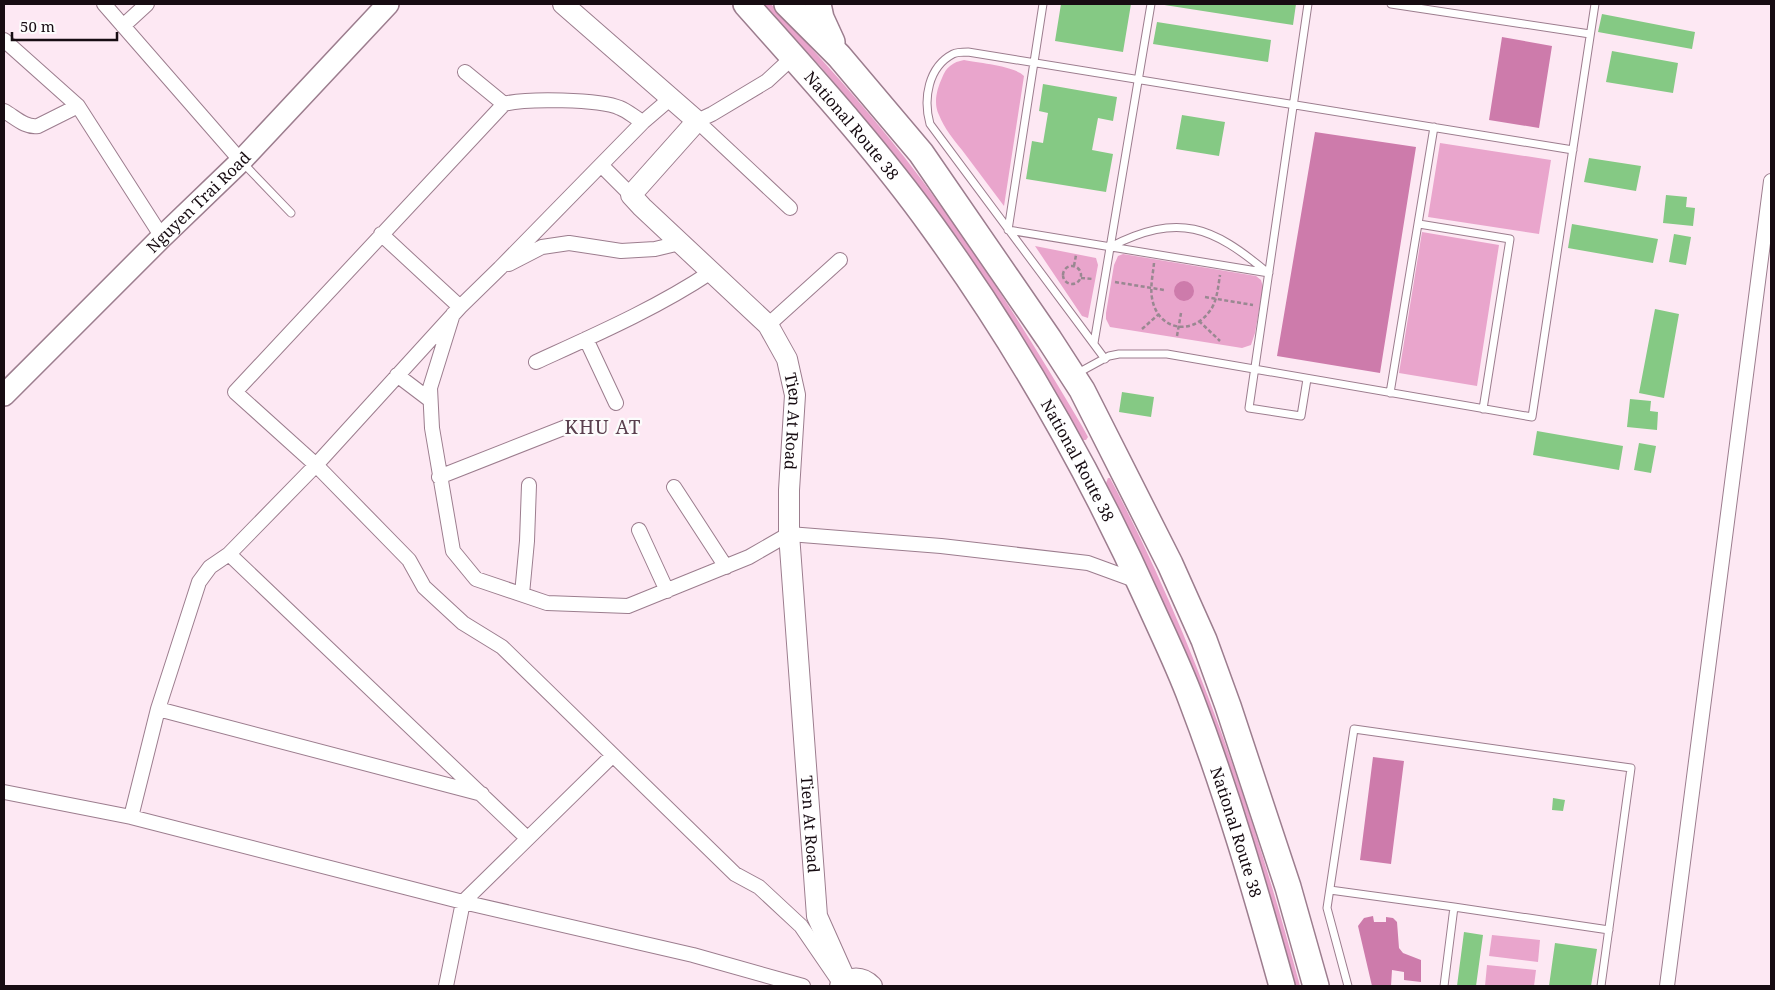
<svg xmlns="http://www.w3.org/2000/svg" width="1775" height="990" font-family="'Noto Serif',serif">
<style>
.green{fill:#e9a5cc}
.water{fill:#cd7bab}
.building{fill:#85c984}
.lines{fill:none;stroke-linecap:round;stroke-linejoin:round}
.lane-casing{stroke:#9c7d8e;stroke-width:9}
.street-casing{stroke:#9c7d8e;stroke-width:16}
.secondary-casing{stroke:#9c7d8e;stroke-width:22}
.primary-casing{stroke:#9c7d8e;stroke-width:24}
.highway-casing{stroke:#9c7d8e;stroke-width:28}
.path{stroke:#998891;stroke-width:2.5;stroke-dasharray:4 2.5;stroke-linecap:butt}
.lane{stroke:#fff;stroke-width:7}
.street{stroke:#fff;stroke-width:14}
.secondary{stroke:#fff;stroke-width:20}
.primary{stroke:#fff;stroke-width:21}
.highway{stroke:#fff;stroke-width:25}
.labels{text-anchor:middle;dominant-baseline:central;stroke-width:4.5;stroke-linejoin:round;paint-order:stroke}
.street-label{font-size:16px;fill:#170c12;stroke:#fcfcfc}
.quarter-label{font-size:19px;letter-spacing:1px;fill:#5a3f4e;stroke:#fcfcfc}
</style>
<rect width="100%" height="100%" fill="#fde8f3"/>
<path class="green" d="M762,4h9c46,50 92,100 134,154 66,85 123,176 177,268l6,11 -2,3h-5l-46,-83 -75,-116 -68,-89 -72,-86z
M964,60c15,3 51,6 60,16l-20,130c-14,-19 -28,-37 -42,-56 -8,-10 -18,-22 -23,-35 -6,-12 -2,-26 3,-37 4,-11 11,-16 22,-18z
M1440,143l111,17 -12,74 -111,-17z
M1422,232l77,13 -22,141 -78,-13z
M1035,246l61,12 2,7 -10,53 -6,-2z
M1123,254l133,22 5,4 2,7 -8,46 -4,12 -9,3 -132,-21 -4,-8v-6l8,-48 4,-9z
M1108,478h2c85,161 143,333 190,508h-6c-26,-97 -53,-195 -90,-290 -28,-71 -65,-144 -98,-213z
M1492,935l48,5 -2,22 -49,-6z
M1487,965l49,5 -2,16h-49z"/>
<path class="water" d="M1502,37l50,9 -13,82 -50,-8z
M1315,132l101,15 -36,226 -103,-17z
M1174 291a10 10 0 1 1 20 0a10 10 0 1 1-20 0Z
M1373,757l31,4 -13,103 -31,-4z
M1373,916l1,6h12v-5l7,1 4,4 2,26 4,5 18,7v22l-17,-2v-8l-12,-2 -1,16h-19l-14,-60 6,-8z"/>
<path class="building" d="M1061,4h70l-8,48 -68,-11z
M1158,4h138l-3,21z
M1602,14l93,18 -3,17 -94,-17z
M1157,22l114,18 -3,22 -115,-18z
M1612,51l66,12 -5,30 -67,-11z
M1043,84l74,13 -4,24 -15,-3 -6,32 21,4 -7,38 -80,-13 6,-38 11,2 5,-30 -9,-2z
M1182,115l43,7 -6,34 -43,-7z
M1589,158l52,8 -5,25 -52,-9z
M1666,195l21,2 -1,10 9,1 -2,18 -30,-3z
M1572,224l86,15 -5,24 -85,-15z
M1674,234l17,3 -5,28 -17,-3z
M1655,309l24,5 -15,84 -25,-5z
M1122,392l32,5 -3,20 -32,-5z
M1630,399l21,2 -1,10 8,1 -1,18 -30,-3z
M1537,431l86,15 -4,24 -86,-15z
M1639,443l17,3 -5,27 -17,-3z
M1553,798l12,2 -2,11 -11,-1z
M1464,932l19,3 -7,51h-19z
M1555,943l42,6 -6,37h-42z"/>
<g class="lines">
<defs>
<path id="lane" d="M1043,4l-35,226 261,43
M1391,4l199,30
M243,163l48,50
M1419,224l91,15 -27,170
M1110,247c69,-35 102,-21 158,26
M1094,343l57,-339
M1105,359l-175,-235c-7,-25 -2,-57 23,-70 4,-2 10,-2 15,-2l605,98
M1076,374l33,-18 10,-2h48l365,63 63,-413
M1307,379l-6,37 -52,-8 59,-404
M1390,393l44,-266
M1330,890l124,17 -10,79
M1454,907l155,23
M1348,986l-21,-78 27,-179 277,39 -30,218"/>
<path id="street" d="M104,4l137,157
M123,26l24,-22
M4,40l74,66 84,131
M465,72l39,32
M4,111c11,6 21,17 34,15l40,-20
M643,122c-8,-4 -15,-11 -23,-14 -20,-9 -95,-10 -116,-4l-269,288 81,73 93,95 15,27 39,36 39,24 233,227 24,13 42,39 37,54
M601,165l30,30
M790,208l-93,-87 15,-7 55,-33 26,-24
M381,234l79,73
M509,264l33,-17 27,-4 52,8 34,-2 25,-6
M453,314l-23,74 2,40 21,123 23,28 71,24 81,3 121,-49 40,-23 152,12 147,17 52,19
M768,325l72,-65
M586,339l30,64
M536,362c59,-27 121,-54 175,-90
M397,375l33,25
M439,477l127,-50
M674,487l52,80
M639,530l28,61
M229,554l298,284
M522,594l5,-53 2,-56
M158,709l324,85
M4,792l127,25 332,85 230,53 110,31
M131,817l27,-108 41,-127 11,-15 19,-13 87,-89 144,-158 40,-39 143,-146 28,-24
M446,986l17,-84 150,-147
M1667,986l104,-805"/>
<g id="secondary">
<path id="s1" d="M563,4l134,117 -66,74 11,12 126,118 19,34 8,36 -6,95v44l28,382 29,65"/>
<path d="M840,986c10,-10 22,-10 32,0"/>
</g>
<g id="primary">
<path id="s2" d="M4,395l158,-158 79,-76 147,-157"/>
</g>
<g id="highway">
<path id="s3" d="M746,4c64,72 130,144 186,222 86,119 158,245 218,379 14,31 29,62 41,94 36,94 64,190 91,287"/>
<path d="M787,4l52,52 82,97 128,186 33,51 88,174 34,76 24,66 60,181 28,99"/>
<path d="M818,4l3,14 11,24"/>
</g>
</defs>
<use href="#lane" class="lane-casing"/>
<use href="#street" class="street-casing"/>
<use href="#secondary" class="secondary-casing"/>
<use href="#primary" class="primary-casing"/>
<use href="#highway" class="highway-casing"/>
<path class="path" d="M1154,263c-1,11 -4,24 -2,35 5,31 38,39 57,14 8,-9 9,-25 11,-37
M1063 275a9 9 0 1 1 18 0a9 9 0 1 1-18 0Z
M1074,266l2,-11
M1081,278l12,1
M1115,282l49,8
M1205,297l48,8
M1199,321l21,20
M1142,329l17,-15
M1177,336l4,-23"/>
<use href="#lane" class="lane"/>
<use href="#street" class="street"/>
<use href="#secondary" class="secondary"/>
<use href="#primary" class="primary"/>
<use href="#highway" class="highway"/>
</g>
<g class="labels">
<g class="street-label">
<text stroke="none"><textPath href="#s3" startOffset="161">National Route 38</textPath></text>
<text stroke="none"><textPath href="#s2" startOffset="274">Nguyen Trai Road</textPath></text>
<text stroke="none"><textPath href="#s1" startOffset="568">Tien At Road</textPath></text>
<text stroke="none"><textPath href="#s3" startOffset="566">National Route 38</textPath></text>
<text stroke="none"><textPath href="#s1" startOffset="972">Tien At Road</textPath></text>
<text stroke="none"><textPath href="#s3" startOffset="971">National Route 38</textPath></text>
</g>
<g class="quarter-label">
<text x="603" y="427">KHU AT</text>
</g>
</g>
<rect width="1775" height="990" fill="none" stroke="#170c12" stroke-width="10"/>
<path d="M12 32v8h105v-8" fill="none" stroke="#170c12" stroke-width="2.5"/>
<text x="20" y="32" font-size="15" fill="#170c12" stroke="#fcfcfc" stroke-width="4" paint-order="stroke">50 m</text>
</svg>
